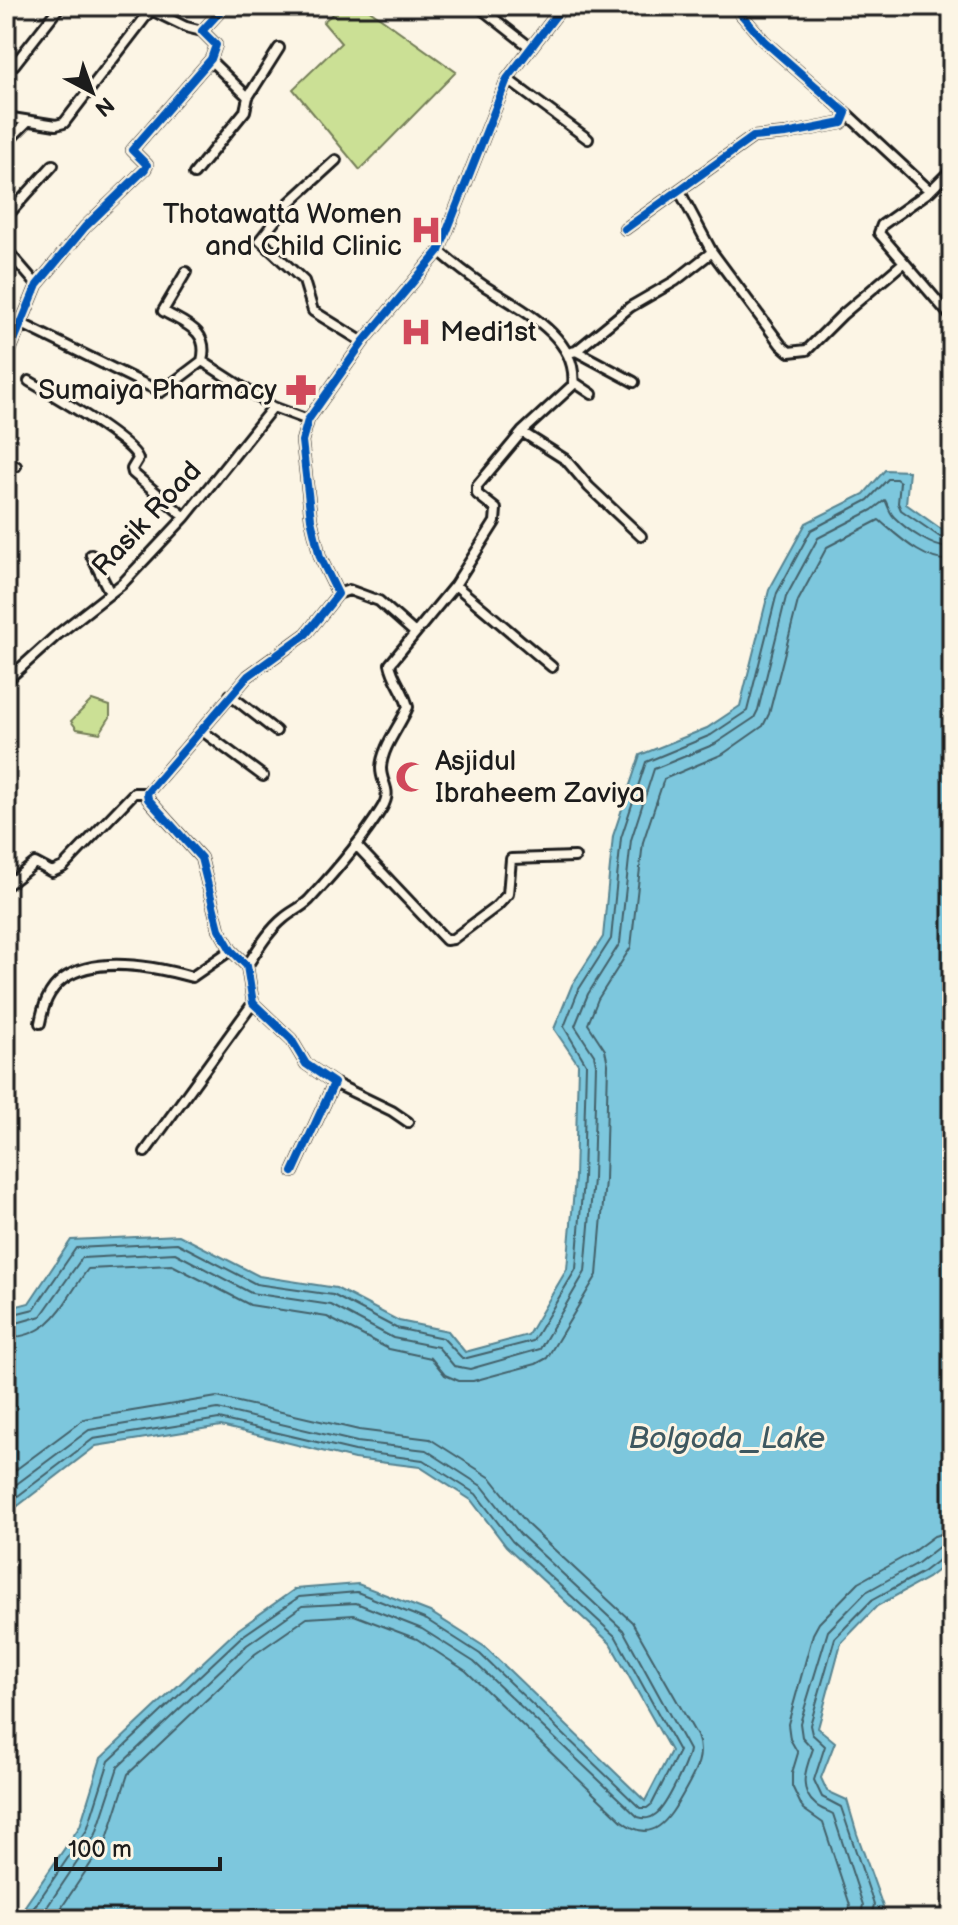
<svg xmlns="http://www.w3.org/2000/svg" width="958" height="1925" font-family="'Balsamiq Sans',sans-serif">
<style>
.green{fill:#cbe095;stroke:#747e58;stroke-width:2}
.water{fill:#7dc7dd;stroke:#568390;stroke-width:2}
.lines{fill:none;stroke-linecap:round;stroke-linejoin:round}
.shore{stroke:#436069;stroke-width:2}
.street-casing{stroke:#1c1c1c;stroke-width:14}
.street{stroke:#fcf5e5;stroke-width:8}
.cycleway-casing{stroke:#fcf5e5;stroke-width:13}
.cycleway{stroke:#0057b8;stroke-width:8}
.labels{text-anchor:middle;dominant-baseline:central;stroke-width:6;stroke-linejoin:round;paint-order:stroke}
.poi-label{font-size:28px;fill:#1c1c1c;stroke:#fcf5e5;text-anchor:end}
.street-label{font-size:28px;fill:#1c1c1c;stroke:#fcf5e5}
.water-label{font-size:30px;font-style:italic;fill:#3e5860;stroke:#fcf5e5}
</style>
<rect width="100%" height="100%" fill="#fcf5e5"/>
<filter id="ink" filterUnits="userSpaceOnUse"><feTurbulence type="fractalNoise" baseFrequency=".0125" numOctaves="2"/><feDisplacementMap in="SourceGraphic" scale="16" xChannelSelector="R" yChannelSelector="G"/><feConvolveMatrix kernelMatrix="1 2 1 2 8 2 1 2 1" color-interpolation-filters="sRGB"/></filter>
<g filter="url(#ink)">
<path class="green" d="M342,6h22l92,66 -96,98 -67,-81 48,-46 -18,-21z
M92,700l18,6v11l-10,16 -23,-4 -6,-8z"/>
<path class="water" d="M885,470l24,1 -3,33 38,27 8,-4v1032l-24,19 -51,28 -36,37 -23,85 17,14 -14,36 6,13 20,9 10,34 26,73 -6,12h-861l64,-93 21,-68 135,-127 59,-42 63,-5 72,28 55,35 160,154 26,-50 -61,-108 -104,-97 -35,-46 -51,-33 -66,-8 -133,-33 -125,20 -90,69v-206l23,-6 42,-63 108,-5 80,41 77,12 63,33 49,10 17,21 63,-17 39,-66 8,-91 3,-114 -24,-35 18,-44 31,-48 10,-101 27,-81 67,-27 33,-22 29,-116 37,-67 58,-29z"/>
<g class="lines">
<path class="shore" d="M6,1316l28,-7 42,-61 101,-5 79,41 77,11 63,33 47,10 20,21 70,-18 43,-72 7,-90 3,-115 -22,-37 15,-38 32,-50 10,-101 25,-76 65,-27 36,-24 30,-118 34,-63 57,-30 20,-21h8l4,3 -2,21 3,7 39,27 12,-1
M6,1326l35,-10 41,-58 93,-5 76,40 80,12 62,33 45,9 16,19 16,3 70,-20 45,-77 8,-93 3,-115 -2,-9 -19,-29 13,-32 32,-51 11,-103 23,-71 61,-25 39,-26 4,-8 28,-113 32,-59 54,-28 13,-10c3,5 4,12 9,17 12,12 42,34 58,30
M6,1338c49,-2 56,-35 82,-69l84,-4 78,40 77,12 62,32 42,9 14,17 14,6h14l63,-17 11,-6 50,-83 8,-95 3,-116 -3,-14 -17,-26 10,-25 33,-52 12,-105 21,-63 59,-25 40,-28 6,-12 29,-113 29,-54 52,-27c19,16 46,43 73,40
M6,1477l78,-58 133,-22 142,33 71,9 61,39 38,48 103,96 65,114c9,22 -4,39 -14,58 -14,25 -30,52 -61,27l-156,-150 -49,-32 -63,-24 -47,3 -52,36 -127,120 -21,65 -53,80
M6,1492l83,-62 129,-21 139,33 69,8 57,37 37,47 103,96 66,120c-2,13 -23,57 -33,64 -6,5 -11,5 -18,3l-164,-155 -52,-33 -66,-26 -54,3 -55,39 -129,122 -22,67 -57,85
M6,1505l87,-66 126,-20 136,32 68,9 53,34 36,47 104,96 63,114 -27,53 -5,4h-7l-160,-154 -53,-34 -70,-28 -58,5 -58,40 -132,124 -22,69 -61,89
M848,1919l2,-14 -27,-82 -20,-14 -11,-23v-13l6,-20 -8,-14 -2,-15 25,-90 6,-11 40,-41 52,-29 23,-17 18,-5
M860,1919l3,-14 -30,-91c-5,-3 -13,-5 -17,-9 -19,-16 -10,-37 -3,-56l-11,-12 -2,-14 28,-92 38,-39 52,-29 22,-17 12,-3
M870,1919l4,-14 -33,-98 -19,-10 -8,-17 11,-34 -13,-12 -2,-9 25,-87 37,-38 51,-28 22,-17 7,-1"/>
<defs>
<path id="street" d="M143,6l43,21 16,4
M478,6l52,41
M210,60l38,37
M14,65l46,-59
M507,79l81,60
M846,113l84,78
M6,117l50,8 8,-2 86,-112
M6,143l21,-21
M336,160l-47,43 -29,37 44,41 9,30 50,31
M194,174l51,-63 3,-14 31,-49
M679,190l33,62 69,93 8,7 18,-2 35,-35 61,-52
M6,217l47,-52
M625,229l128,-92 33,-3 56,-11 4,-10 -82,-72 -30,-35
M6,249l31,36
M186,272l-23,39c22,13 47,19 39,50
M952,318l-73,-85 3,-8 48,-34 22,-22
M20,323l141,69 41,-31 71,46 35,13
M576,351l58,31
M568,353l8,-2 54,-44 45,-26 37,-29
M6,360l31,-75 48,-58 60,-58 2,-4 -15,-15 79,-91 5,-14 -14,-14 23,-25
M29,381c19,11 106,61 109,78l-6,10 1,4 52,44
M574,382l18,12
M522,432l44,28 23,27 52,49
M6,462l10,4
M91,555l19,38
M455,585l97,82
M338,594l11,-4 30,11 36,32
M6,681l51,-46 65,-51 63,-67 88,-110
M230,695l46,36
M201,730l62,46
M356,845l90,95 7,-1 44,-33 11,-12 3,-35 64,-2
M6,886l29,-23 17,9 11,-5 71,-74h13
M247,966c11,-17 21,-35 37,-48 8,-7 17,-10 25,-18 26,-28 53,-59 73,-92 11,-19 -1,-23 -1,-40 1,-21 19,-42 27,-61 -4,-17 -15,-27 -18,-43l65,-79 40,-63 1,-13 -19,-15v-8l45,-54 51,-47c6,-49 -55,-77 -90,-100 -15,-10 -30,-22 -44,-34
M40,1023c3,-16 8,-33 23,-44 33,-24 93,-12 129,-2l39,-27
M334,1083l58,28 16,11
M145,1152l108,-149
M293,1172l41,-89 -28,-19 -15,-25 -38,-36 -6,-37 -16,-16 -12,-21 -18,-71 -53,-59 -1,-6 101,-117 58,-42 32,-40 -18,-37 -9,-38 -9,-78 6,-21 55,-78 76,-91 68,-172 56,-73"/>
</defs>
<use href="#street" class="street-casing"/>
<use href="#street" class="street"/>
<defs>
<path id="cycleway" d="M625,229l128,-92 33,-3 56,-11 4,-10 -82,-72 -30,-35
M6,360l31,-75 48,-58 60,-58 2,-4 -15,-15 79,-91 5,-14 -14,-14 23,-25
M293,1172l41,-89 -28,-19 -15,-25 -38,-36 -6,-37 -16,-16 -12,-21 -18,-71 -53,-59 -1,-6 101,-117 58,-42 32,-40 -18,-37 -9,-38 -9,-78 6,-21 55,-78 76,-91 68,-172 56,-73"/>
</defs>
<use href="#cycleway" class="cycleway-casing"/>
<use href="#cycleway" class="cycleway"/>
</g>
</g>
<defs>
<symbol id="hospital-bare" viewBox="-9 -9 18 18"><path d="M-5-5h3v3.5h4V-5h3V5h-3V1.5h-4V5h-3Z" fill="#d1495b" stroke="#fcf5e5" stroke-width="2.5" paint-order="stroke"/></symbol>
<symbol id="pharmacy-bare" viewBox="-9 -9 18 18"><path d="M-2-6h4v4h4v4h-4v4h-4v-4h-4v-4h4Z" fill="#d1495b" stroke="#fcf5e5" stroke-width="2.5" paint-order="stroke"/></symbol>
<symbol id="mosque-bare" viewBox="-9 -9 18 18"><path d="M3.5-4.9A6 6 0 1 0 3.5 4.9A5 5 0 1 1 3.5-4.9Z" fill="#d1495b" stroke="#fcf5e5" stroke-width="2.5" paint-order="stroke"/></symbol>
</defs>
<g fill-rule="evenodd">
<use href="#hospital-bare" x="404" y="208" width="44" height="44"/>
<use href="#hospital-bare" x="394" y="310" width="44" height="44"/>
<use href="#pharmacy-bare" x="279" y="368" width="44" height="44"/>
<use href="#mosque-bare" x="389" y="755" width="44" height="44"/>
</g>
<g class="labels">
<g class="poi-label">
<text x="402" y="214">Thotawatta Women<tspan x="402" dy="32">and Child Clinic</tspan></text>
<text x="440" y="332" text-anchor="start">Medi1st</text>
<text x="277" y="390">Sumaiya Pharmacy</text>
<text x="435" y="761" text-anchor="start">Asjidul<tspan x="435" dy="32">Ibraheem Zaviya</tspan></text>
</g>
<g class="street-label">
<text transform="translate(147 519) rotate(-47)">Rasik Road</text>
</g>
<g class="water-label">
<text x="727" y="1439">Bolgoda_Lake</text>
</g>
</g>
<rect width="958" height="1925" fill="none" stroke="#fcf5e5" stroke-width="32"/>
<rect x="16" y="16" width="926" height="1893" fill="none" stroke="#1c1c1c" stroke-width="3" filter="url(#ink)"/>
<g transform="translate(92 92) rotate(139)" stroke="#fcf5e5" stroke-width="6" paint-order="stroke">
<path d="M0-6L14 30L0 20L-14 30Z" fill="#1c1c1c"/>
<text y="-12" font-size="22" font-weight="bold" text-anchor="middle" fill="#1c1c1c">N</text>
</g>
<path d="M56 1857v12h164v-12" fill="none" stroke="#1c1c1c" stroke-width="4"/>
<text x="68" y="1857" font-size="24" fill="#1c1c1c" stroke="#fcf5e5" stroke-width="6" paint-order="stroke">100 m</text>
</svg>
